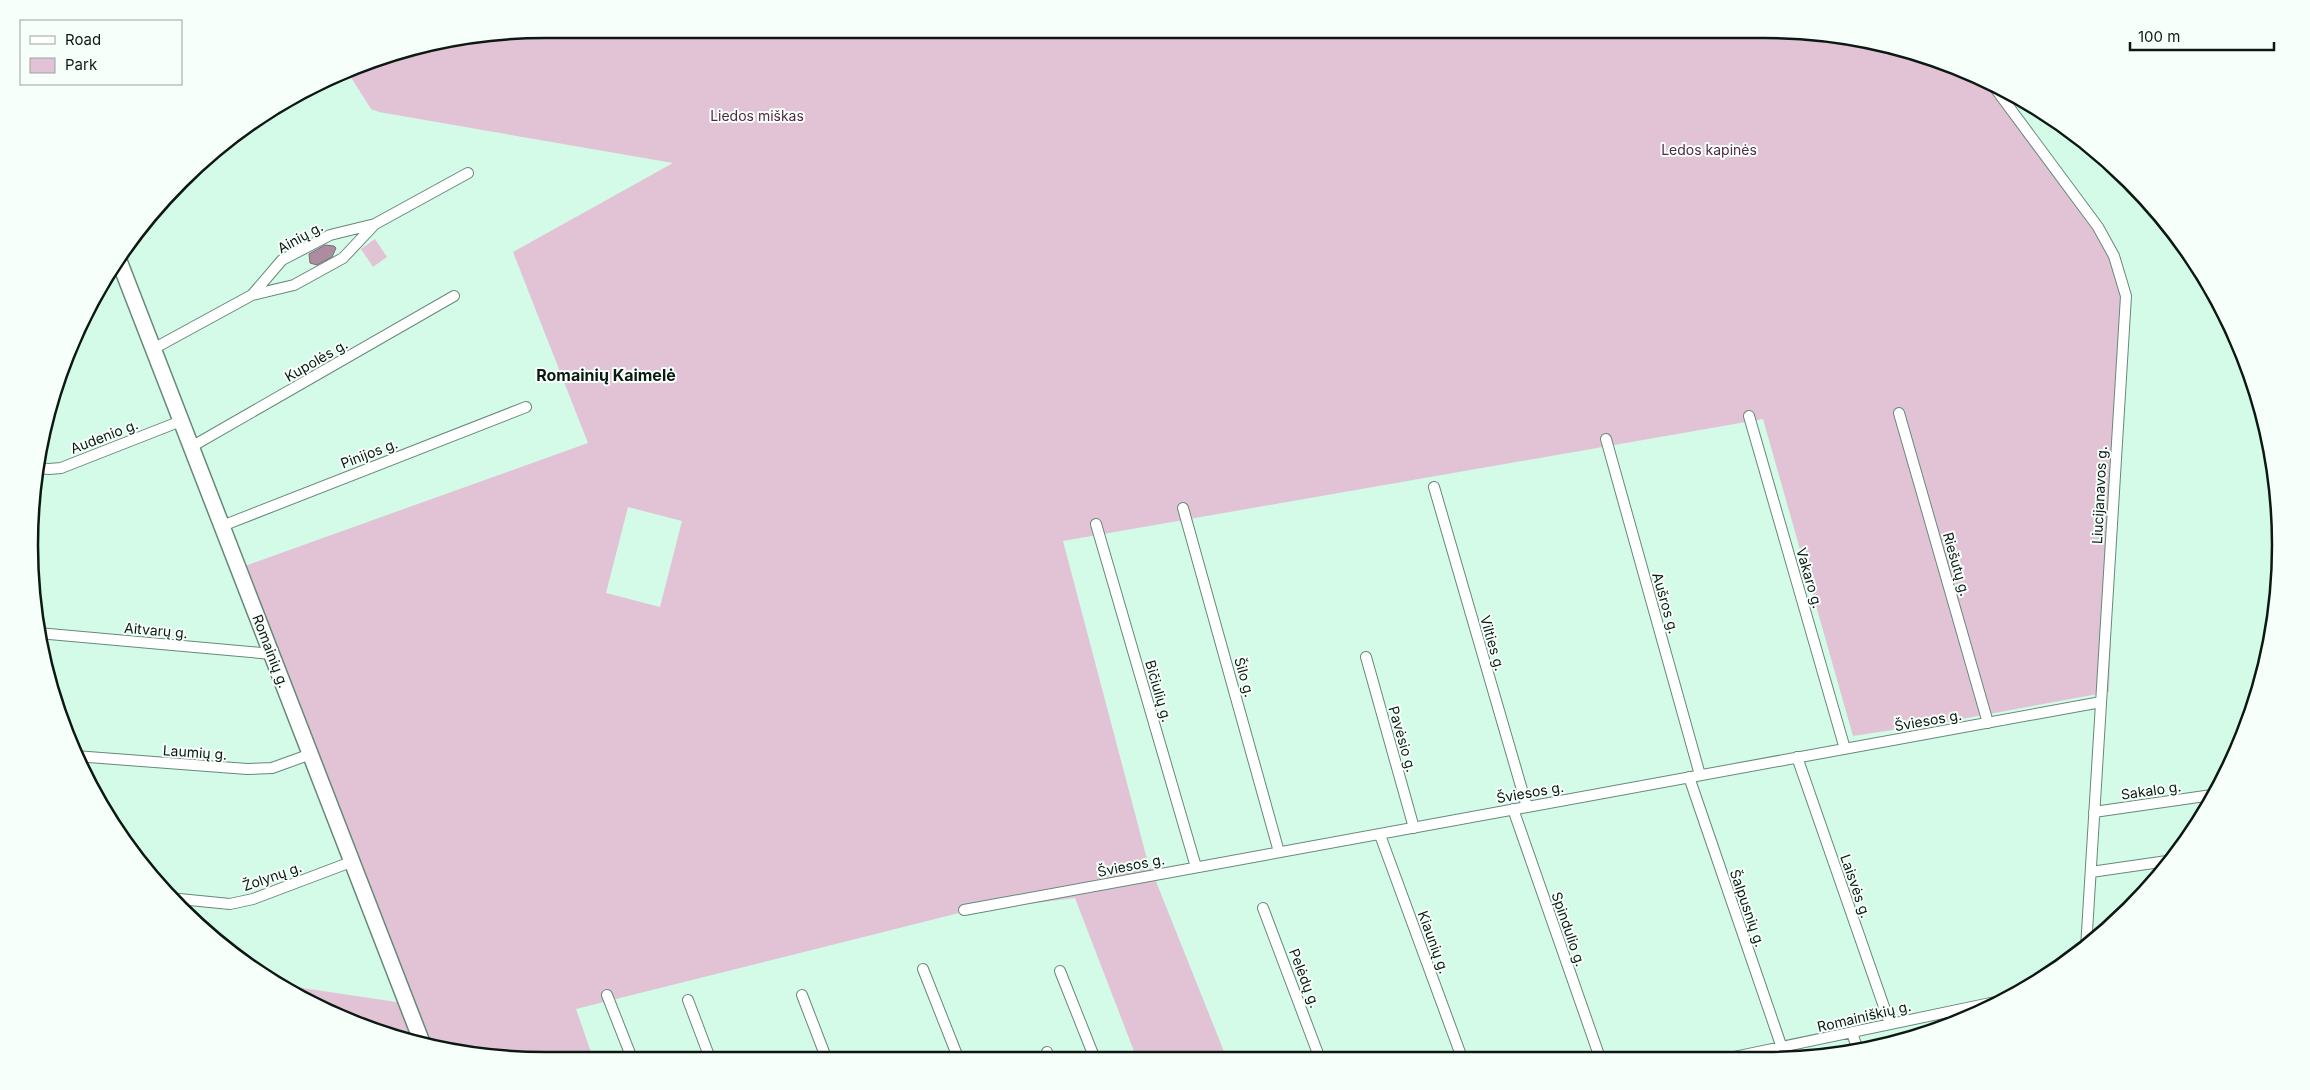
<svg xmlns="http://www.w3.org/2000/svg" width="2310" height="1090" font-family="Inter,sans-serif">
<style>
.green{fill:#e2c3d5;fill-rule:evenodd}
.water{fill:#ad8c9f;stroke:#7d6a75}
.lines{fill:none;stroke-linecap:round;stroke-linejoin:round}
.street-casing{stroke:#668979;stroke-width:12}
.secondary-casing{stroke:#668979;stroke-width:18}
.street{stroke:#fff;stroke-width:10}
.secondary{stroke:#fff;stroke-width:15}
.labels{text-anchor:middle;dominant-baseline:central;stroke-width:4;stroke-linejoin:round;paint-order:stroke}
.park-label{font-size:14px;fill:#542845;stroke:#f7fffb}
.street-label{font-size:14px;fill:#0c1913;stroke:#f7fffb}
.quarter-label{font-size:16px;font-weight:bold;fill:#0c1913;stroke:#f7fffb}
.rim{fill:none;stroke:#0c1913;stroke-width:2.5}
</style>
<rect width="100%" height="100%" fill="#d4fae8"/>
<path class="green" d="M545,29h1220l101,10 97,29 29,16 106,143 25,55 -14,410 -164,30 -92,14 -90,-317 -700,122 84,318 80,200h-90l-62,-161 -112,14 -387,97 18,52h-49l-101,-10 -97,-29 -71,-38 127,19 -164,-435 349,-125 -75,-191 160,-89 -294,-51 -8,-3 -24,-38 32,-15 66,-17zM628,507l54,14 -22,86 -54,-14z
M375,239l12,18 -14,10 -12,-18z"/>
<path class="water" d="M325,245l9,1 2,2 -4,9 -15,8 -7,-2 -1,-9z"/>
<g class="lines">
<defs>
<path id="street" d="M1992,84l106,143 16,29 12,40 -40,652
M252,295l42,-10 49,-27 32,-34
M153,349l99,-54 30,-35 48,-25 45,-11 93,-51
M1899,413l89,310
M1749,416l96,333
M1606,439l94,336
M191,447l263,-151
M36,468l13,1 12,-1 120,-47
M1434,487l93,320
M1183,508l96,344
M1096,524l100,343
M222,526l304,-119
M38,633l234,21
M1366,657l48,171
M75,756l172,13 25,-1 39,-14
M1797,757l93,267
M1689,777l93,271
M1513,809l87,249
M2094,812l118,-17
M1380,835l82,223
M2091,872l83,-12
M169,898l61,6 23,-5 98,-37
M1263,908l57,151
M964,910l1137,-208
M923,969l36,91
M1060,971l35,88
M607,995l26,66
M802,995l25,65
M688,1000l23,61
M1852,1033l6,17
M1047,1052l3,7
M1734,1057l266,-56"/>
<path id="secondary" d="M118,258l305,787"/>
</defs>
<use href="#street" class="street-casing"/>
<use href="#secondary" class="secondary-casing"/>
<use href="#street" class="street"/>
<use href="#secondary" class="secondary"/>
</g>
<g class="labels">
<g class="park-label">
<text x="757" y="115">Liedos miškas</text>
<text x="1709" y="149">Ledos kapinės</text>
</g>
<g class="street-label">
<text transform="translate(300 237) rotate(-29)">Ainių g.</text>
<text transform="translate(316 360) rotate(-30)">Kupolės g.</text>
<text transform="translate(104 436) rotate(-21)">Audenio g.</text>
<text transform="translate(369 453) rotate(-21)">Pinijos g.</text>
<text transform="translate(2099 495) rotate(-87)">Liucijanavos g.</text>
<text transform="translate(1957 564) rotate(74)">Riešutų g.</text>
<text transform="translate(1810 578) rotate(74)">Vakaro g.</text>
<text transform="translate(1666 603) rotate(74)">Aušros g.</text>
<text transform="translate(156 630) rotate(5)">Aitvarų g.</text>
<text transform="translate(1493 643) rotate(74)">Vilties g.</text>
<text transform="translate(271 651) rotate(69)">Romainių g.</text>
<text transform="translate(1245 677) rotate(74)">Šilo g.</text>
<text transform="translate(1159 691) rotate(74)">Bičiulių g.</text>
<text transform="translate(1928 720) rotate(-10)">Šviesos g.</text>
<text transform="translate(1403 739) rotate(74)">Pavėsio g.</text>
<text transform="translate(195 752) rotate(4)">Laumių g.</text>
<text transform="translate(2151 790) rotate(-8)">Sakalo g.</text>
<text transform="translate(1530 792) rotate(-10)">Šviesos g.</text>
<text transform="translate(1131 865) rotate(-11)">Šviesos g.</text>
<text transform="translate(272 876) rotate(-19)">Žolynų g.</text>
<text transform="translate(1856 886) rotate(71)">Laisvės g.</text>
<text transform="translate(1748 908) rotate(71)">Šalpusnių g.</text>
<text transform="translate(1569 929) rotate(71)">Spindulio g.</text>
<text transform="translate(1434 942) rotate(70)">Kiaunių g.</text>
<text transform="translate(1305 978) rotate(69)">Pelėdų g.</text>
<text transform="translate(1864 1016) rotate(-13)">Romainiškių g.</text>
</g>
<g class="quarter-label">
<text x="606" y="375">Romainių Kaimelė</text>
</g>
</g>
<path d="M0 0H2310V1090H0ZM545 38H1765A507 507 0 0 1 2272 545V545A507 507 0 0 1 1765 1052H545A507 507 0 0 1 38 545V545A507 507 0 0 1 545 38Z" fill="#f7fffb" fill-rule="evenodd"/>
<path class="rim" d="M545 38H1765A507 507 0 0 1 2272 545V545A507 507 0 0 1 1765 1052H545A507 507 0 0 1 38 545V545A507 507 0 0 1 545 38Z"/>
<rect x="20" y="20" width="162" height="65" fill="#f7fffb" stroke="#99a39e"/>
<rect x="30" y="36" width="25" height="8" fill="#ffffff" stroke="#99a39e"/>
<text x="65" y="45" font-size="15" fill="#0c1913">Road</text>
<rect x="30" y="58" width="25" height="15" fill="#e2c3d5" stroke="#99a39e"/>
<text x="65" y="70" font-size="15" fill="#0c1913">Park</text>
<path d="M2130 42v8h144v-8" fill="none" stroke="#0c1913" stroke-width="2.5"/>
<text x="2138" y="42" font-size="15" fill="#0c1913" stroke="#f7fffb" stroke-width="4" paint-order="stroke">100 m</text>
</svg>
